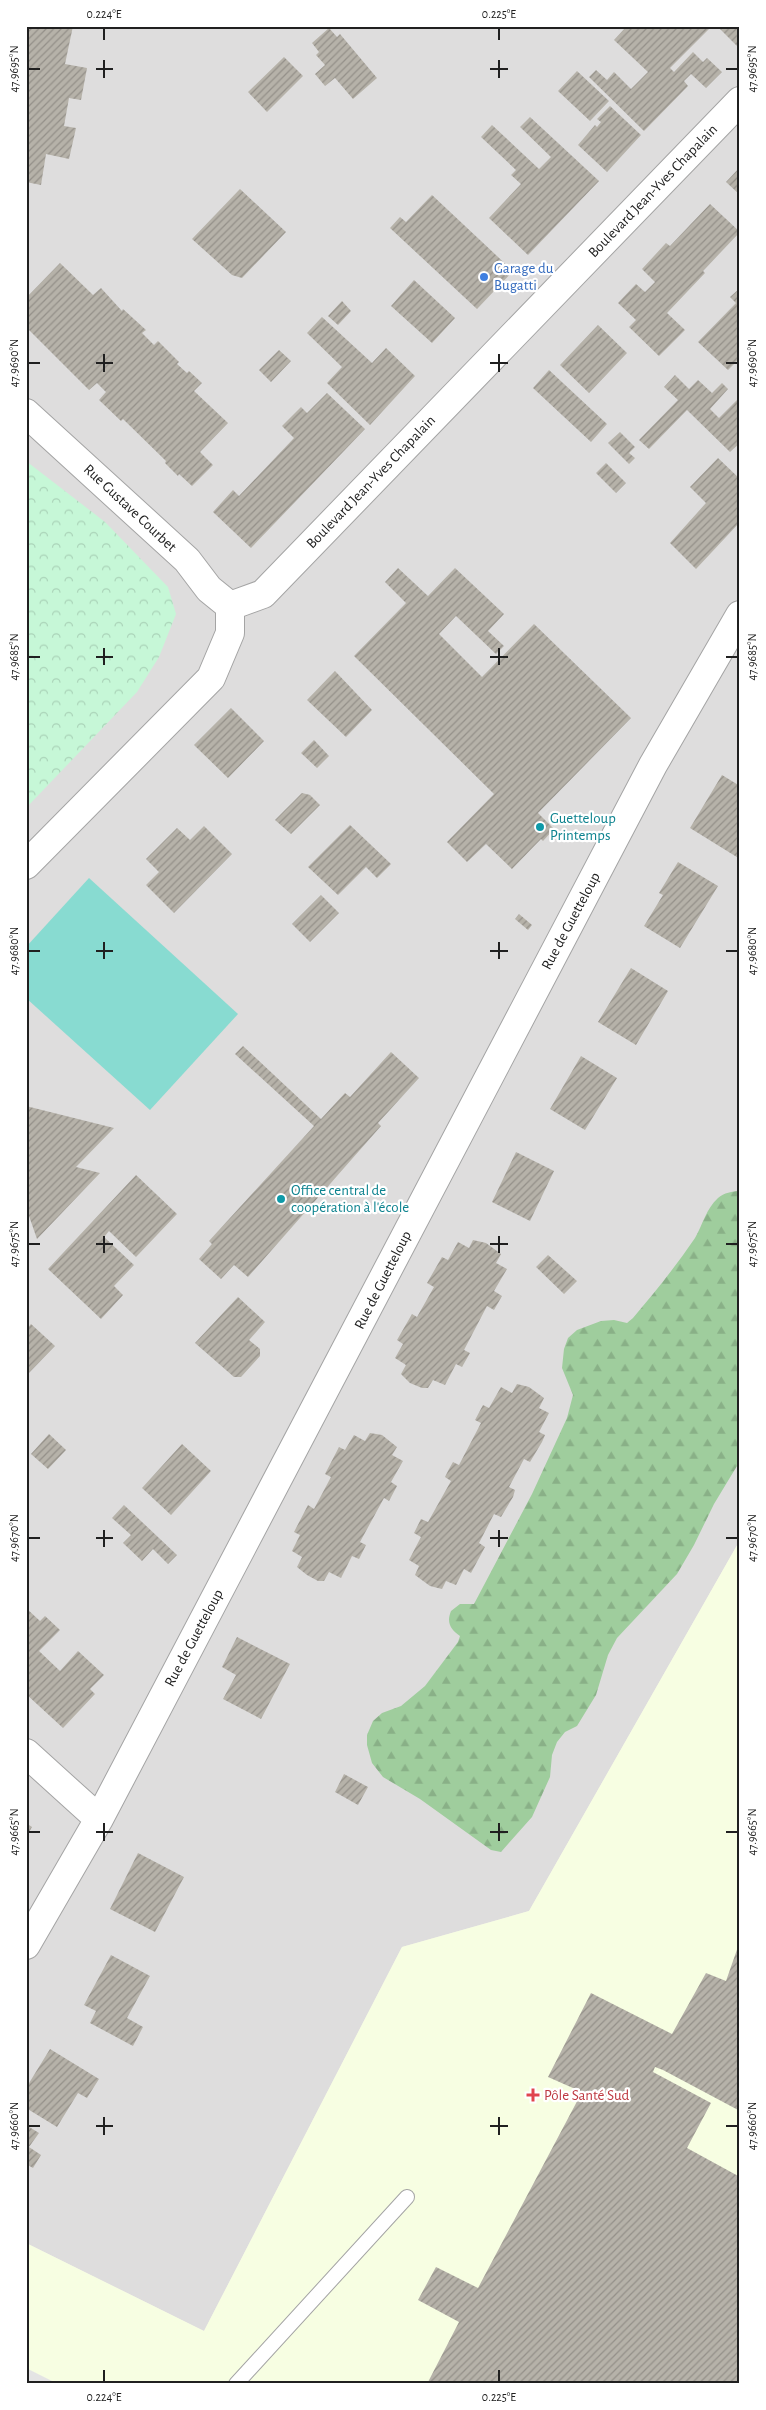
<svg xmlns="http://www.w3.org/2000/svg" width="766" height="2410" font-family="'Alegreya Sans',sans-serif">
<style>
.residential{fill:#dedddd}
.education{fill:#f7fee2}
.forest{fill:url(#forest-firs)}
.park{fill:url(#park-crowns)}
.pitch{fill:#88dbd1}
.parking{fill:#e4e4e4}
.building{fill:url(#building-hatch)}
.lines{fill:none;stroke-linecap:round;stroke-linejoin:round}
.lane-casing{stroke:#a4a4a4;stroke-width:16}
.street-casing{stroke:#a4a4a4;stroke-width:30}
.lane{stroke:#fff;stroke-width:14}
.street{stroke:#fff;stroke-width:28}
.ticks{fill:none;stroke:#202020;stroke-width:2}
.shop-dot{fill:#3f7fe0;stroke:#fff;stroke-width:2}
.culture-dot{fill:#0f9aa8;stroke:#fff;stroke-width:2}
.health-dot{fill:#e0444e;stroke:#fff;stroke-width:2}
.labels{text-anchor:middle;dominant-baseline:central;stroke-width:4.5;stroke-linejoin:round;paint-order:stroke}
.street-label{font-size:15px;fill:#202020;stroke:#fff}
.shop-label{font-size:15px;fill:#366cbe;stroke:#fff;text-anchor:start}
.culture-label{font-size:15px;fill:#0d838f;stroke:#fff;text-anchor:start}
.health-label{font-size:15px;fill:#be3a42;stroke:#fff;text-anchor:start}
.neatline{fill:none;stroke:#202020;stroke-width:2}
.ticks-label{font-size:12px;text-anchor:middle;fill:#202020}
</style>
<defs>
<pattern id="forest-firs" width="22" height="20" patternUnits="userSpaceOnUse" patternTransform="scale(1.25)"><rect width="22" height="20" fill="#9fcd9d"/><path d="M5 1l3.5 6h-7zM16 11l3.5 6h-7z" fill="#89b087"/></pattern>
<pattern id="park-crowns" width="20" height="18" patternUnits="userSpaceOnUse" patternTransform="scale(1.25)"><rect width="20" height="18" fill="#c6f7d7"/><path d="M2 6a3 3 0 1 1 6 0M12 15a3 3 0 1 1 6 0" fill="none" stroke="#aad3b8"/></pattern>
<pattern id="building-hatch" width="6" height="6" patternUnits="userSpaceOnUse" patternTransform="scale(1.25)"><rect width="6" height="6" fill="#b6b2a9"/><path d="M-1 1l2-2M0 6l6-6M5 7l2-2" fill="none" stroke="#949089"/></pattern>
</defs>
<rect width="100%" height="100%" fill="#f0efe7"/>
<path class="residential" d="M26,26h714v1514l-211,371 -127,36 -198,384 -178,-88z"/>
<path class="education" d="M740,1540v844h-714v-141l178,88 198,-384 127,-36z"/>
<path class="forest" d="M740,1191v270l-26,43 -20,41 -17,29 -60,64 -9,17 -12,40 -19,31 -12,6 -8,10 -5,13 -2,22 -18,40 -31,35 -10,-2 -71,-51 -37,-22 -11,-14 -5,-18v-10l6,-14 9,-8 19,-7 24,-20 33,-44 2,-6c-9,-6 -14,-13 -9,-25l9,-7h14l58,-110 35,-76 6,-23 -11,-27 2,-19 4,-11 9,-8 24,-9 13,-1 13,3 6,-5c22,-26 43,-52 62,-80 8,-14 11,-29 23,-40 6,-5 14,-7 22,-7z"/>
<path class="park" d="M26,461l79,61 63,65 8,27 -17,43 -22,35 -111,116z"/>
<path class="pitch" d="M89,878l149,136 -88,96 -124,-112v-51z"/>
<path class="parking" d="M26,2368l32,16h-32z"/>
<path class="building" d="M26,26h47l-8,38 22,4 -6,32 -12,-2 -5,28 12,2 -7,31 -23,-5 -5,31 -15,-3z
M627,26h85l-42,42 4,4 19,-20 10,10 4,-4 15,14 -16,16 -15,-14 -7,7 4,5 -44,45 -55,-54 7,-7 11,10 7,-8 17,17 17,-17 -34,-32z
M717,26h23v23z
M329,28l8,9 3,-3 37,44 -24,21 -18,-21 -10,8 -10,-12 10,-9 -9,-10 3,-3 -7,-9z
M284,57l19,19 -36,36 -19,-20z
M577,71l32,30 -19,20 -32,-30z
M610,106l31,29 -34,37 -29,-27 17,-20 2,2 4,-5 -4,-3z
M530,117l69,64 -71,74 -39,-37 32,-34 -10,-9 5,-5 -35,-33 11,-12 47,44 12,-12 -31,-30z
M740,167v28l-14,-13z
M240,189l46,43 -44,46 -10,-3 -40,-36z
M432,195l81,76 -36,38 -87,-81 10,-11 6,5z
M710,204l30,28 -37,39 2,2 -38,40 18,17 -26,26 -30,-29 7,-7 -18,-17 18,-19 9,8 10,-10 -13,-13 24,-26 4,3z
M60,263l33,32 8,-7 21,23 1,-2 23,21 -4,3 12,12 4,-4 21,21 -2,2 10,9 2,-2 13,12 -8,8 34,32 -28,29 13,13 -21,21 -13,-12 -1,2 -13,-13 1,-2 -43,-42 -2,2 -22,-21 7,-8 -9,-9 -8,7 -63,-63v-29z
M414,280l41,38 -23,25 -41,-37z
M740,288v70l-12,12 -30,-28 38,-39 -6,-6z
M342,301l9,10 -13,14 -10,-9z
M322,317l50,46 14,-15 29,28 -45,49 -43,-42 15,-16 -35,-34z
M598,325l29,28 -38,40 -29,-28z
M279,350l12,11 -20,21 -12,-12z
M549,370l58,54 -16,18 -58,-54z
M675,375l14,14 9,-9 14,13 10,-10 6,6 -18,20 9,9 21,-21v46l-10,9 -43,-42 -38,39 -10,-9 39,-40 -14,-13z
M327,393l38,36 -114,119 -38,-36 20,-22 6,6 55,-58 -12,-12 19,-19 6,6z
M620,432l15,15 -6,6 6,5 -6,6 -21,-21z
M718,458l22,21v43l-44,47 -26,-26 36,-40 -16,-16z
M606,463l20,20 -10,10 -20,-20z
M398,568l30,28 27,-28 49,46 -16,17 16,15 -8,8 -40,-38 -17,18 43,43 52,-53 97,94 -93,95 16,16 -11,12 -2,-2 -29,30 -26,-25 -19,18 -20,-20 47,-48 -140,-138 52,-53 -21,-21z
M335,671l37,39 -26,27 -39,-37z
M231,708l33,33 -36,37 -34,-33z
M314,740l15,16 -12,12 -16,-15z
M722,775l18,11v73l-50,-31z
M302,793l8,2 10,10 -29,29 -16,-14z
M350,825l41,39 -14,14 -11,-11 -28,28 -30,-28z
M204,826l28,28 -58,59 -28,-28 13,-13 -13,-13 31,-31 13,12z
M678,862l40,24 -38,62 -36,-22 19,-31 -4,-2z
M321,895l18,18 -29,29 -18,-18z
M519,914l13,11 -4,5 -13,-11z
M631,968l37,23 -32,54 -38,-23z
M243,1046l78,73 24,-26 5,4 41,-45 28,26 -41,45 3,3 -133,151 -14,-12 -13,14 -22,-20 13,-15 -3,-3 105,-115 -79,-72z
M581,1056l36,22 -32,52 -35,-21z
M26,1106l88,22 -38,39 24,6 -63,66 -8,-23 -3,3z
M516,1152l38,19 -24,50 -38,-19z
M136,1175l41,39 -41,43 -27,-26 -5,6 30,28 -20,21 9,9 -22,24 -53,-50z
M473,1240l13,3 15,11 -5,9 11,6 -13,22 8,5 -8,14 -7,-4 -23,44 6,3 -8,14 -6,-3 -11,21 -12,-5 -5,8h-6l-12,-5 -9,-9 5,-9 -11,-7 8,-14 -6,-4 15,-26 5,3 17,-30 -7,-4 15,-26 6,3 10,-18 11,6z
M548,1255l29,26 -13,13 -28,-27z
M238,1297l27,25 -16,18 11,9v7l-19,21h-7l-39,-34z
M31,1324l24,22 -29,30v-46z
M517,1384l12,3 15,11 -5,10 10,5 -10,19 6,3 -3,7 -12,20 -6,-3 -15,28 6,3 -2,7 -12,20 -7,-3 -15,29 6,4 -14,26 -7,-4 -8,16 -10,-4 -4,8 -12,-3 -15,-11 4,-9 -10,-6 12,-23 -7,-4 7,-14 7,3 23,-41 -6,-4 4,-8 4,-7 6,3 22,-42 -6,-3 8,-15 6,3 12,-21 11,6z
M370,1433l12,2 15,12 -5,8 11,6 -12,21 6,4 -8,15 -5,-3 -24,44 6,3 -7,14 -7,-3 -11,22 -12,-6 -5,9h-6l-11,-6 -10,-8 5,-10 -10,-6 8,-16 -6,-3 14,-27 6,4 17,-32 -6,-3 14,-27 6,3 9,-15 11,6z
M49,1434l17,16 -18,19 -17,-15z
M182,1444l29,27 -40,44 -29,-27z
M124,1505l53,50 -9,9 -15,-15 -11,12 -19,-18 8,-8 -19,-17z
M26,1608l14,13 5,-5 15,14 -21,21 21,20 18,-20 26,24 -14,14 5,5 -32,34 -37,-34z
M237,1637l53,27 -29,55 -38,-20 13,-24 -14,-8z
M344,1774l24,13 -10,18 -23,-13z
M26,1823l6,4 -6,10z
M138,1853l46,24 -29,55 -45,-23z
M740,1941v170l-77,-41 -8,-3 -2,5 58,31 -24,45 53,29v207h-313l32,-62 -41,-22 18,-33 42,21 104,-196 -34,-15 43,-84 81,41 34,-61 20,8z
M111,1955l39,21 -23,42 16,9 -10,19 -43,-23 6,-12 -12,-6z
M50,2049l49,30 -12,19 -9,-5 -21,34 -31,-19v-20z
M26,2125l13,8 -10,14 12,8 -8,13 -7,-4z"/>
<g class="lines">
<defs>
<path id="lane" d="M236,2384l171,-187"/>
<path id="street" d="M26,413l161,147 22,29 21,17
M230,606l33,-12 477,-493
M26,865l185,-187 19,-45v-27
M26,1753l73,66
M26,1945l73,-126 554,-1054 87,-150"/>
</defs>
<use href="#lane" class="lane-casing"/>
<use href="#street" class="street-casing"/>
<use href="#lane" class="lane"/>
<use href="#street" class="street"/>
</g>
<path class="ticks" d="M104,28v12M499,28v12M104,60v18M499,60v18M28,69h12M96,69h17M490,69h18M726,69h12M104,354v18M499,354v18M28,363h12M96,363h17M490,363h18M726,363h12M104,648v17M499,648v17M28,657h12M96,657h17M490,657h18M726,657h12M104,942v17M499,942v17M28,951h12M96,951h17M490,951h18M726,951h12M104,1236v17M499,1236v17M28,1244h12M96,1244h17M490,1244h18M726,1244h12M104,1530v17M499,1530v17M28,1538h12M96,1538h17M490,1538h18M726,1538h12M104,1823v18M499,1823v18M28,1832h12M96,1832h17M490,1832h18M726,1832h12M104,2117v18M499,2117v18M28,2126h12M96,2126h17M490,2126h18M726,2126h12M104,2370v12M499,2370v12"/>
<circle class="shop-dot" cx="484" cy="277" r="5"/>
<g class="culture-dot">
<circle cx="540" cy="827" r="5"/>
<circle cx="281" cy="1199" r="5"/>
</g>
<path class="health-dot" d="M530.5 2087.5h5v5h5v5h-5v5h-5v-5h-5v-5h5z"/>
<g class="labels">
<g class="street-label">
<text transform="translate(653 191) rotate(-46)">Boulevard Jean-Yves Chapalain</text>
<text transform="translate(371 482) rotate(-46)">Boulevard Jean-Yves Chapalain</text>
<text transform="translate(130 508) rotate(43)">Rue Gustave Courbet</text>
<text transform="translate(571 921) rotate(-62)">Rue de Guetteloup</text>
<text transform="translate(383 1280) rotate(-63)">Rue de Guetteloup</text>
<text transform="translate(194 1638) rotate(-62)">Rue de Guetteloup</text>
</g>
<g class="shop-label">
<text x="494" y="268">Garage du<tspan x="494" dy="17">Bugatti</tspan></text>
</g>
<g class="culture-label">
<text x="550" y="818">Guetteloup<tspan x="550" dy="17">Printemps</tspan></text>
<text x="291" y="1190">Office central de<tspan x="291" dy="17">coopération à l'école</tspan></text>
</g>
<g class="health-label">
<text x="544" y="2095">Pôle Santé Sud</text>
</g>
</g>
<rect width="766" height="2410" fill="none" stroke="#ffffff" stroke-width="55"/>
<rect x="28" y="28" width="710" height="2354" class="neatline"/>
<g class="ticks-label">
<text x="104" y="18">0.224°E</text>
<text x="499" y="18">0.225°E</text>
<text transform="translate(14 69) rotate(-90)" y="4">47.9695°N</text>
<text transform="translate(752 69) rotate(-90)" y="4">47.9695°N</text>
<text transform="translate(14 363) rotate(-90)" y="4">47.9690°N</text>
<text transform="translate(752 363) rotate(-90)" y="4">47.9690°N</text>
<text transform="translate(14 657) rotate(-90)" y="4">47.9685°N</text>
<text transform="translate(752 657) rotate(-90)" y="4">47.9685°N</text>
<text transform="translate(14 951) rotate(-90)" y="4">47.9680°N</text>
<text transform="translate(752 951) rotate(-90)" y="4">47.9680°N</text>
<text transform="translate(14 1244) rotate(-90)" y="4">47.9675°N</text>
<text transform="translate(752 1244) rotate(-90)" y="4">47.9675°N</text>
<text transform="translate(14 1538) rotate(-90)" y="4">47.9670°N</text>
<text transform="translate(752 1538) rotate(-90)" y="4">47.9670°N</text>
<text transform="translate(14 1832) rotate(-90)" y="4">47.9665°N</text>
<text transform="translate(752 1832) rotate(-90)" y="4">47.9665°N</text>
<text transform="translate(14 2126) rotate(-90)" y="4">47.9660°N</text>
<text transform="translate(752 2126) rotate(-90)" y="4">47.9660°N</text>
<text x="104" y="2401">0.224°E</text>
<text x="499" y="2401">0.225°E</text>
</g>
</svg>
